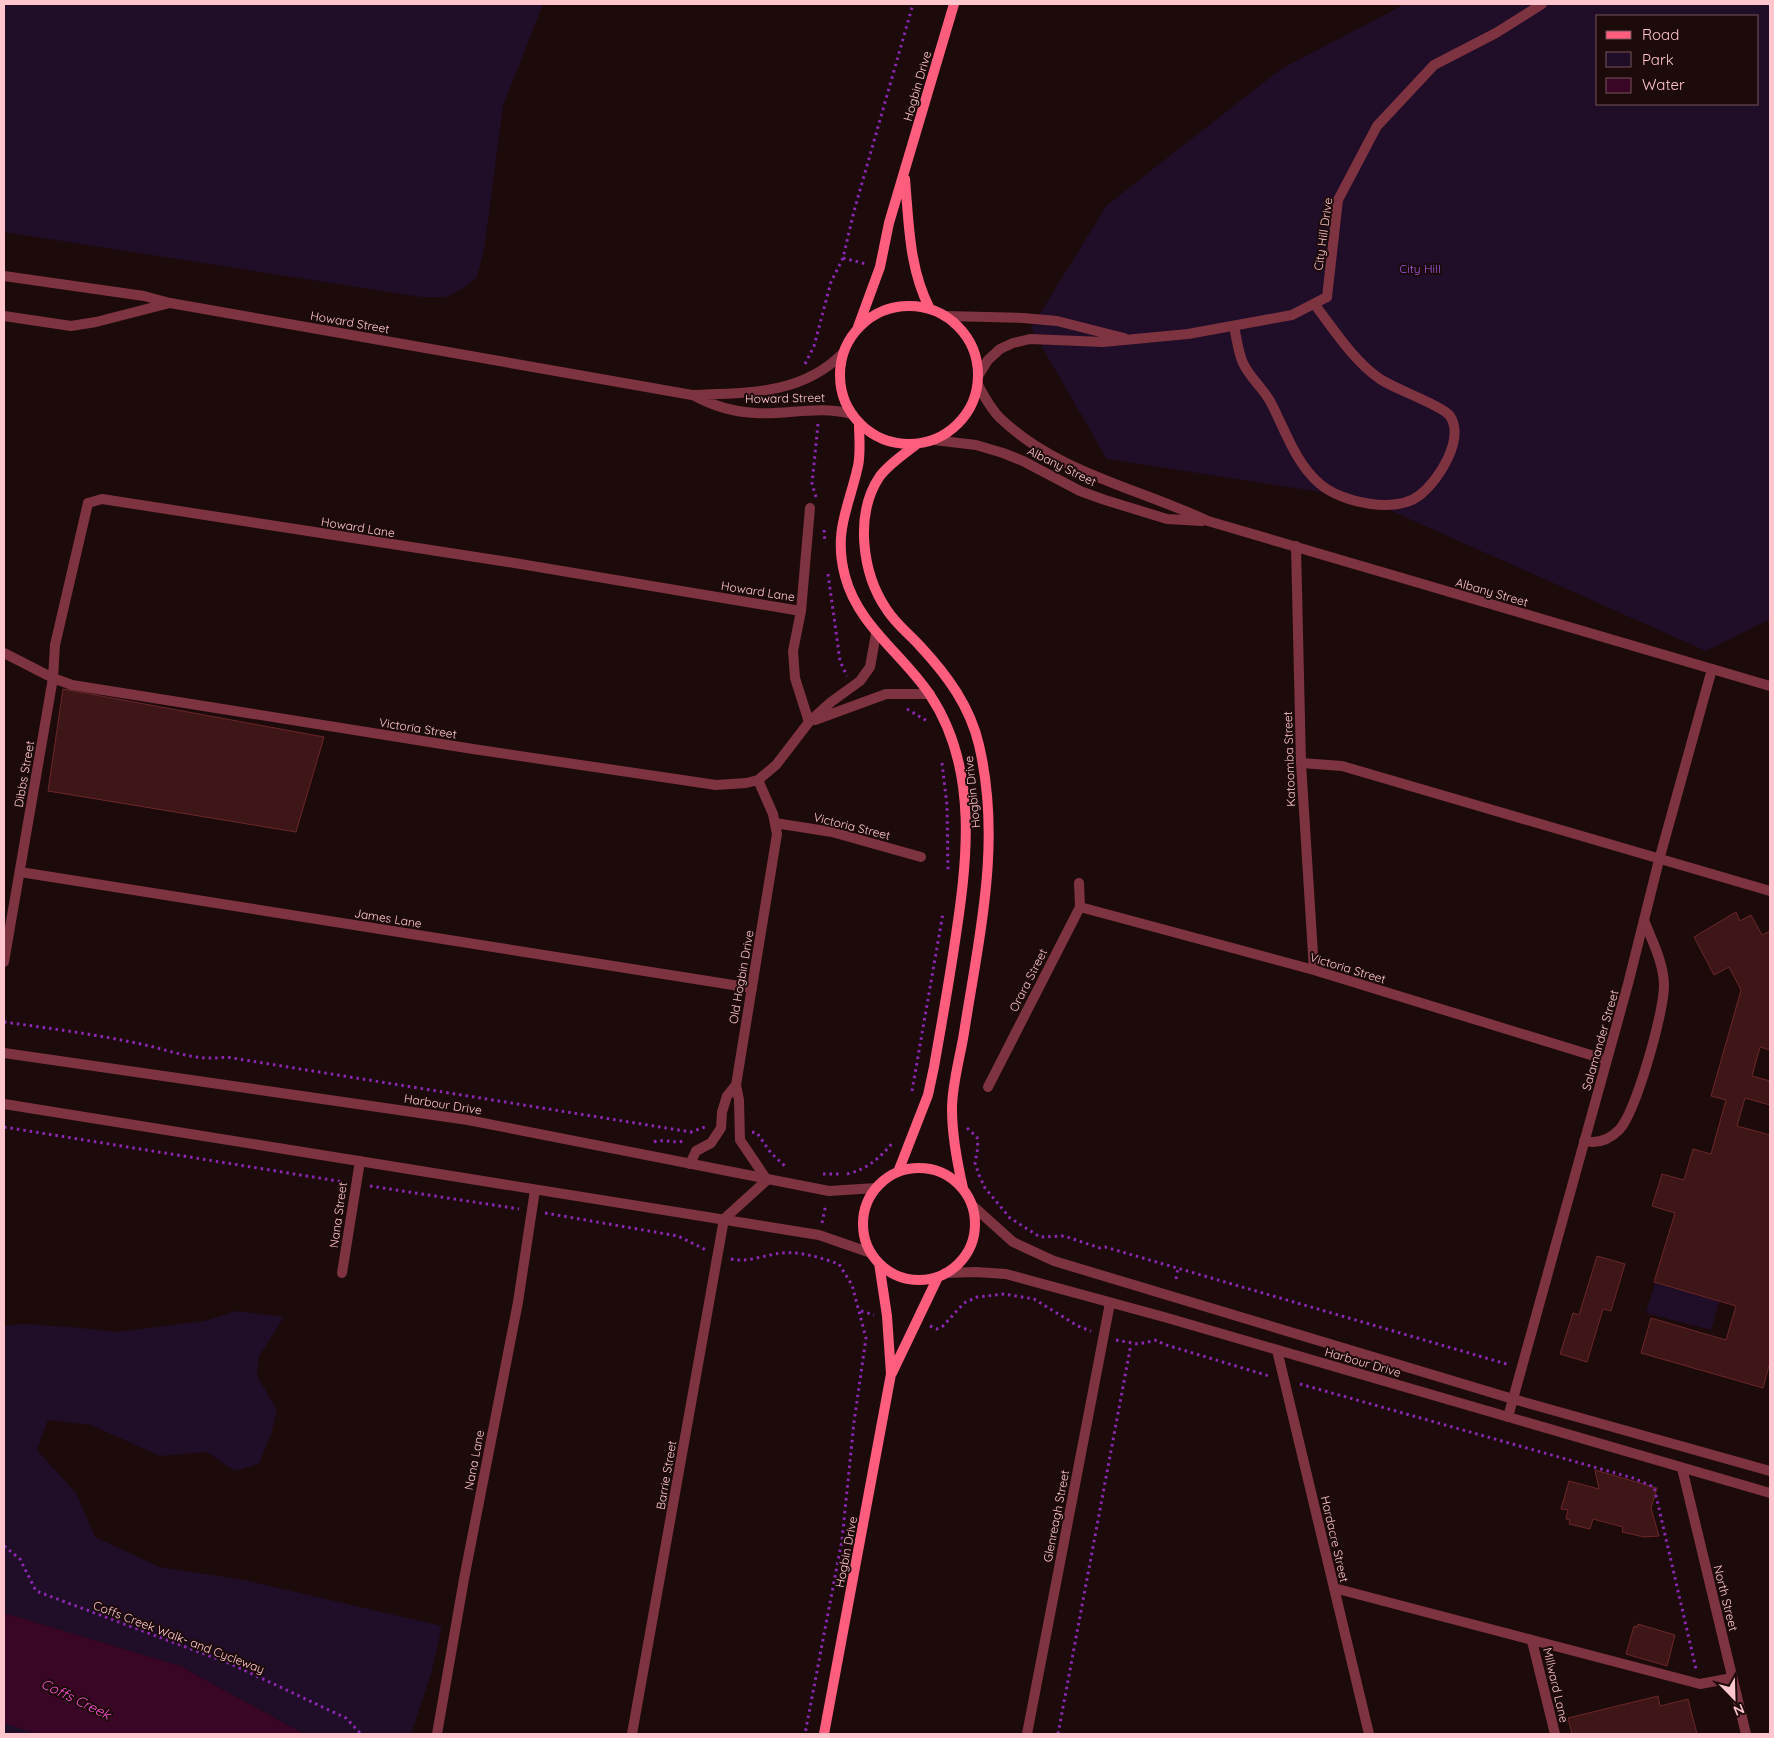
<svg xmlns="http://www.w3.org/2000/svg" width="1774" height="1738" font-family="Quicksand,sans-serif">
<style>
.green{fill:#200d27;fill-rule:evenodd}
.water{fill:#3a0625}
.building{fill:#3e1617;stroke:#6b2729}
.lines{fill:none;stroke-linecap:round;stroke-linejoin:round}
.path{stroke:#8a28b2;stroke-width:3;stroke-dasharray:2.5 4;stroke-linecap:butt}
.service{stroke:#7e3341;stroke-width:10}
.minor{stroke:#7e3341;stroke-width:10}
.tertiary{stroke:#7e3341;stroke-width:10}
.secondary{stroke:#ff5d7e;stroke-width:10}
.labels{text-anchor:middle;dominant-baseline:central;stroke-width:4;stroke-linejoin:round;paint-order:stroke}
.street-label{font-size:12px;fill:#ffc6cd;stroke:#1d0a0b}
.park-label{font-size:12px;fill:#a157e4;stroke:#1d0a0b}
.water-label{font-size:14px;font-style:italic;fill:#ff54d7;stroke:#1d0a0b}
</style>
<rect width="100%" height="100%" fill="#1d0a0b"/>
<path class="green" d="M4,4h539l-40,102 -19,144 -7,27 -15,12 -16,8h-25l-417,-65z
M1405,4h365v615l-64,32 -328,-146 -44,-11 -227,-35 -76,-131 76,-123 174,-136zM1598,16h160v88h-160z
M1655,1283l64,18 -8,29 -65,-17z
M237,1311l47,6 -25,39 -2,20 20,34 -6,24 -12,30 -24,7 -28,-19 -47,4 -69,-31 -43,-5 -11,30 39,43 19,44 65,30 84,13 198,46 -11,48 -20,60h-107l-124,-68 -176,-53v-287l18,-2 50,3 45,5 87,-11z
M4,1723l32,10 2,1h-34z"/>
<path class="water" d="M4,1613l176,53 124,68h-266l-34,-11z"/>
<path class="building" d="M63,689l261,48 -28,95 -248,-41z
M1736,912l4,9 11,-6 11,20 8,-4v119l-10,-3 -8,29 18,5v24l-25,-7 -8,28 33,9v227l-7,26 -122,-35 10,-35 75,22 10,-34 -82,-24 21,-69 -23,-7 10,-32 22,6 9,-31 18,5 15,-54 -15,-4 30,-106 -12,-23 -15,8 -20,-38z
M1597,1256l28,8 -14,47 -8,-2 -16,53 -27,-8 13,-41 6,2z
M1595,1470l62,18 -6,20 8,28 -15,1 -22,-5 1,-5 -30,-8 -3,10 -21,-5 1,-4 -4,-1 2,-9 -7,-1 8,-28 30,8z
M1638,1624l37,11 -8,31 -41,-12 8,-28 3,1z
M1658,1696l2,10 28,-7 9,35h-125l-4,-16z"/>
<g class="lines">
<path class="path" d="M843,258l23,6
M805,364l9,-18 17,-64 12,-24 11,-47 59,-207
M816,497l-4,-13 6,-60
M824,530l1,13
M828,574l12,87 7,15
M907,709l20,12
M942,763l5,42 1,67
M4,1022c44,6 89,12 132,21 31,6 59,19 90,14l465,75 14,-5
M912,1091l31,-178
M4,1127l340,55
M967,1128l10,9 1,10 -3,16 4,12 6,13 25,30 30,19 24,-1 36,12 5,-1 405,118
M752,1132l5,1 14,20 16,15
M654,1142c12,-4 21,3 32,-2
M823,1174h16
M847,1174c21,-5 34,-17 47,-33
M370,1186l149,23
M545,1213l133,23 28,14
M822,1223l4,-19
M731,1259c16,4 34,-4 50,-6 20,-2 40,5 58,11l13,21 14,53 -12,84 -12,118 -37,194
M1176,1279l2,-11
M861,1311l13,4
M930,1326l7,3 6,-3 21,-23 13,-6 27,-3 30,5 44,27 13,5
M1116,1340l22,4 19,-4 6,4 106,32
M1300,1384l333,94 21,9 42,182
M4,1546l16,13 16,32 195,73 115,54 15,16
M1058,1734l73,-390"/>
<path class="service" d="M1327,297l11,-97 39,-74 57,-61 62,-32 46,-29
M4,316l67,10 25,-4 74,-19
M1234,327c3,12 4,25 9,36 7,15 19,24 27,38 15,28 25,62 50,83 22,19 76,30 100,11 19,-15 45,-56 30,-79 -7,-10 -55,-27 -70,-37 -27,-19 -45,-48 -65,-74
M88,503l14,-4 406,63 293,49
M809,722l-14,-44 -2,-27 8,-40 9,-103
M1301,763l41,3 428,125
M20,872l732,116
M1584,1141c13,3 25,-1 35,-11 17,-18 45,-118 45,-144 0,-23 -12,-45 -20,-66
M1334,1588l366,96 32,-6
M1532,1641l23,93"/>
<path class="minor" d="M4,276l140,20 26,7 522,92c55,-2 110,0 151,-42
M945,316l78,2 34,3 67,17
M978,376l10,-16 12,-11 13,-6 17,-4 73,3 85,-8 104,-19 35,-18
M693,395c20,11 40,17 63,18 32,2 63,-8 95,1
M1296,546l5,217 13,207
M4,653l49,25 19,7 401,64 243,36 30,-2 12,-3 18,-15 33,-43 22,-20 29,-21 10,-14 6,-33
M815,720l71,-26h44
M775,823l57,9 89,25
M1080,907l234,63 293,90
M4,962l49,-284 2,-33 33,-142
M988,1087l92,-180 -1,-24
M690,1164l6,-13 15,-8 10,-15 1,-16 5,-16 9,-11 41,-251 -4,-20 -15,-34
M342,1273l18,-112
M1277,1350l92,384
M1508,1417l120,-433 31,-124 53,-191
M1682,1468l64,266
M437,1734l27,-155 54,-277 17,-112
M632,1734l92,-515 43,-39 -27,-40 -1,-40 -3,-15
M1027,1734l83,-431"/>
<path class="tertiary" d="M978,385c6,11 12,23 21,32 56,55 139,71 209,104l562,165
M934,440l42,5 27,8 20,8 57,30 25,9 62,19 35,2
M4,1053l464,67 361,71 47,-3
M4,1104l815,131 52,18
M973,1206l40,36 41,19 459,138 257,72
M945,1273l31,-1 30,2 158,43 606,176"/>
<path class="secondary" d="M905,179c4,45 4,90 25,130
M840 375a69 69 0 1 1 138 0a69 69 0 1 1-138 0Z
M858,327l22,-60 9,-44 65,-219
M859,424c0,14 2,28 -1,42 -9,41 -25,65 -13,110 13,50 58,78 85,119 50,75 37,169 24,253 -6,40 -13,79 -20,119l-6,28 -30,77
M917,444c-13,10 -27,19 -37,32 -26,38 -18,98 7,134 9,14 22,24 33,36 27,29 50,60 59,99 23,98 0,191 -15,288 -4,25 -12,51 -12,76 0,27 5,53 11,79
M863 1224a56 56 0 1 1 112 0a56 56 0 1 1-112 0Z
M892,1373l46,-96
M824,1734l67,-360 -4,-58 -8,-53"/>
</g>
<g class="labels">
<g class="street-label">
<text transform="translate(917 86) rotate(-74)">Hogbin Drive</text>
<text transform="translate(1323 234) rotate(-82)">City Hill Drive</text>
<text transform="translate(350 322) rotate(10)">Howard Street</text>
<text transform="translate(785 398) rotate(-1)">Howard Street</text>
<text transform="translate(1062 466) rotate(26)">Albany Street</text>
<text transform="translate(358 527) rotate(9)">Howard Lane</text>
<text transform="translate(758 591) rotate(9)">Howard Lane</text>
<text transform="translate(1492 592) rotate(16)">Albany Street</text>
<text transform="translate(418 728) rotate(9)">Victoria Street</text>
<text transform="translate(1289 759) rotate(-92)">Katoomba Street</text>
<text transform="translate(24 774) rotate(-80)">Dibbs Street</text>
<text transform="translate(972 792) rotate(-96)">Hogbin Drive</text>
<text transform="translate(852 826) rotate(14)">Victoria Street</text>
<text transform="translate(388 918) rotate(9)">James Lane</text>
<text transform="translate(1348 968) rotate(17)">Victoria Street</text>
<text transform="translate(741 977) rotate(-80)">Old Hogbin Drive</text>
<text transform="translate(1028 980) rotate(-63)">Orara Street</text>
<text transform="translate(1600 1040) rotate(-74)">Salamander Street</text>
<text transform="translate(443 1104) rotate(9)">Harbour Drive</text>
<text transform="translate(338 1215) rotate(-82)">Nana Street</text>
<text transform="translate(1363 1362) rotate(16)">Harbour Drive</text>
<text transform="translate(474 1460) rotate(-79)">Nana Lane</text>
<text transform="translate(666 1475) rotate(-80)">Barrie Street</text>
<text transform="translate(1056 1516) rotate(-79)">Glenreagh Street</text>
<text transform="translate(1335 1539) rotate(77)">Hardacre Street</text>
<text transform="translate(846 1552) rotate(-79)">Hogbin Drive</text>
<text transform="translate(1726 1598) rotate(76)">North Street</text>
<text transform="translate(179 1637) rotate(21)">Coffs Creek Walk- and Cycleway</text>
<text transform="translate(1556 1685) rotate(77)">Millward Lane</text>
</g>
<g class="park-label">
<text x="1420" y="268">City Hill</text>
</g>
<g class="water-label">
<text transform="translate(76 1699) rotate(26)">Coffs Creek</text>
</g>
</g>
<rect width="1774" height="1738" fill="none" stroke="#ffc6cd" stroke-width="10"/>
<rect x="1596" y="15" width="162" height="90" fill="#1d0a0b" stroke="#775559"/>
<rect x="1606" y="31" width="25" height="8" fill="#ff5d7e" stroke="#775559"/>
<text x="1642" y="40" font-size="15" fill="#ffc6cd">Road</text>
<rect x="1606" y="52" width="25" height="15" fill="#200d27" stroke="#775559"/>
<text x="1642" y="65" font-size="15" fill="#ffc6cd">Park</text>
<rect x="1606" y="78" width="25" height="15" fill="#3a0625" stroke="#775559"/>
<text x="1642" y="90" font-size="15" fill="#ffc6cd">Water</text>
<g transform="translate(1734 1698) rotate(157)" stroke="#1d0a0b" stroke-width="4" paint-order="stroke">
<path d="M0-4L9 19L0 12L-9 19Z" fill="#ffc6cd"/>
<text y="-8" font-size="14" font-weight="bold" text-anchor="middle" fill="#ffc6cd">N</text>
</g>
</svg>
